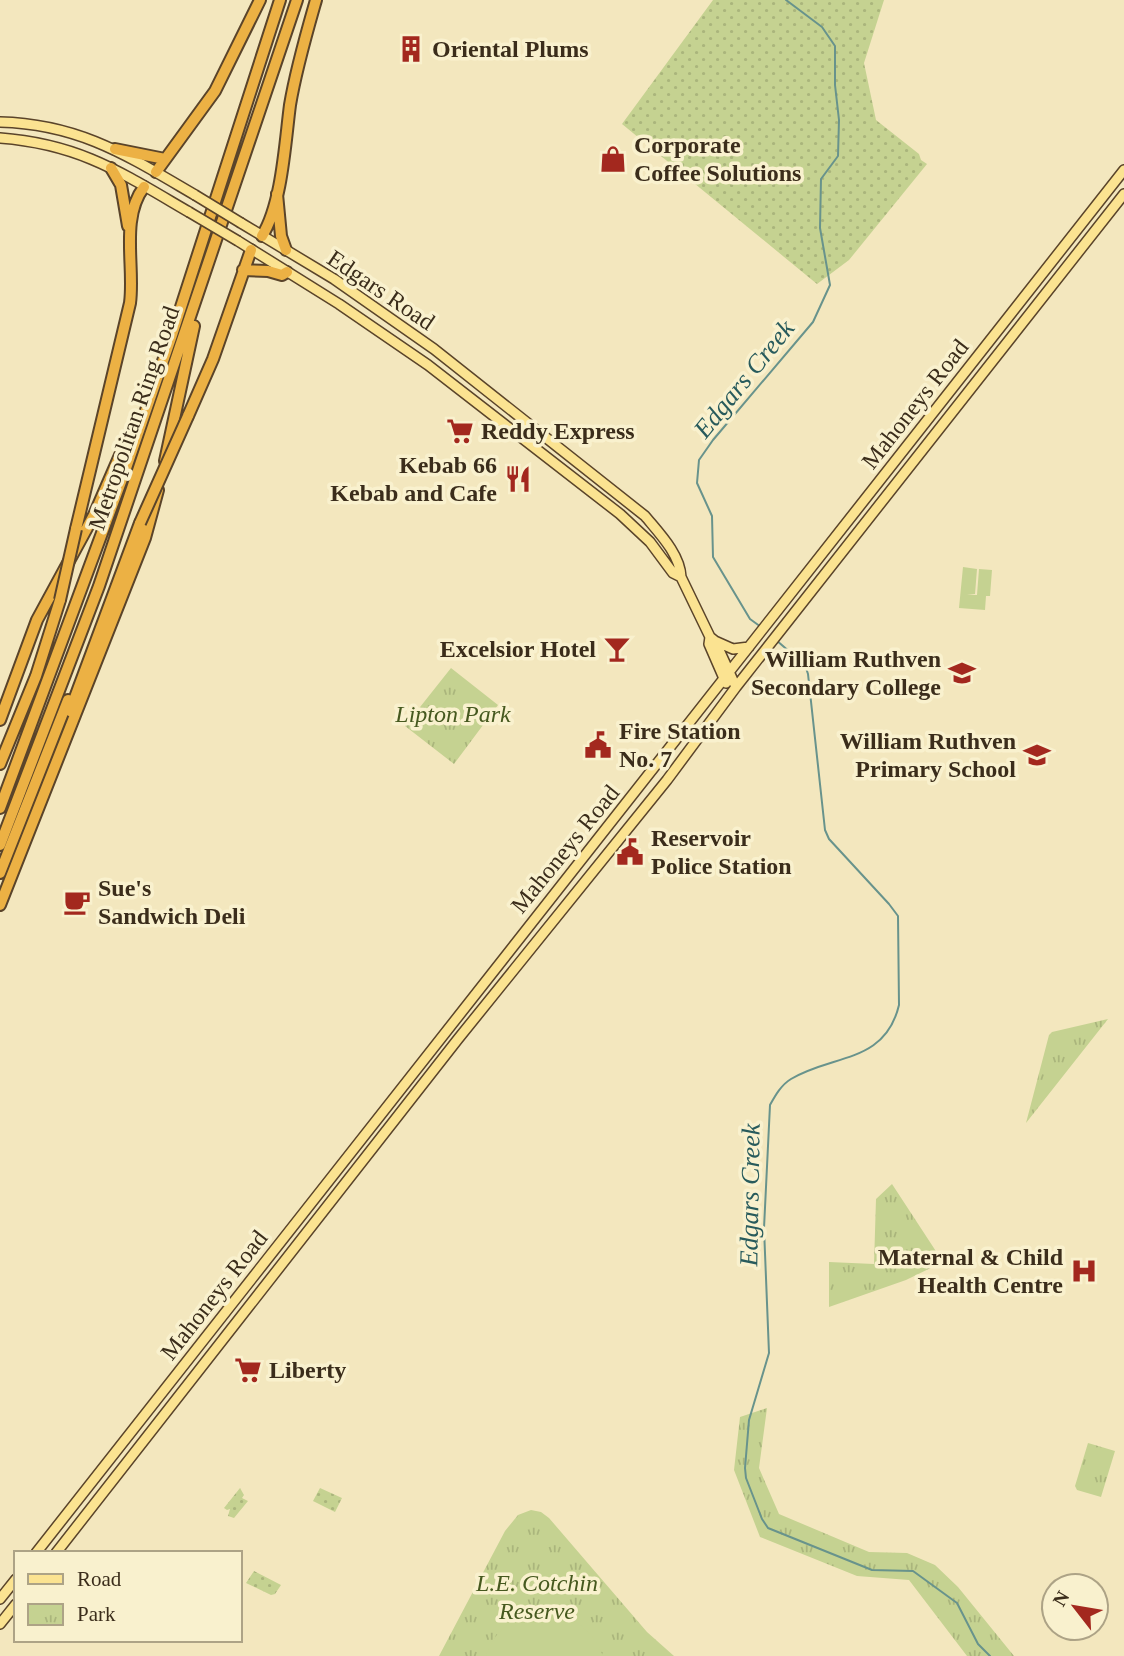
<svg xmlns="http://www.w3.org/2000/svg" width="1124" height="1656" font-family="'Times New Roman',serif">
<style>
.grass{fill:url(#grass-dots)}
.park{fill:url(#park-tufts)}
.pitch{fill:#c5d291}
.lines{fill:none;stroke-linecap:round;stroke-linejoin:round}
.stream{stroke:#68938c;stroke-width:2}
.major-casing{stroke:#5a442a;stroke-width:12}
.highway-casing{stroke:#5a442a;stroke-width:14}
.major{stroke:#fbe391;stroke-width:9}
.highway{stroke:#ecb144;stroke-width:10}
.major-bridge-casing{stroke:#5a442a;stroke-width:12;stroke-linecap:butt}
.highway-bridge-casing{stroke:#5a442a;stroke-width:14;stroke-linecap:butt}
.major-bridge{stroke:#fbe391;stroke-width:9}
.highway-bridge{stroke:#ecb144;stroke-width:10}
.labels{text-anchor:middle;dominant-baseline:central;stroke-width:7;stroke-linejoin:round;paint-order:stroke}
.poi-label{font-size:24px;font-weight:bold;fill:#3b2d1b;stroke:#f9f1ce;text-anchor:start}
.street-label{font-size:24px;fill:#3b2d1b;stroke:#f9f1ce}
.park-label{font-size:24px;font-style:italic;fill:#46591f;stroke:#f9f1ce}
.water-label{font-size:26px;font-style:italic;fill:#285b5c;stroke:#f9f1ce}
</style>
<defs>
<pattern id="grass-dots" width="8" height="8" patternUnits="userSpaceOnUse" patternTransform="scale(1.75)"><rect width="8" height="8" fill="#c5d291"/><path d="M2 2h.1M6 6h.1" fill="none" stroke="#aab57c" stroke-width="1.8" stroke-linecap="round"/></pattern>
<pattern id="park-tufts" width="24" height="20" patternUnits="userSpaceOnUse" patternTransform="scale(1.75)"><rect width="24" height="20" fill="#c5d291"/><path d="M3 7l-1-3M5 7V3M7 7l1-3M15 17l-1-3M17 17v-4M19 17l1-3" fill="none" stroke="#aab57c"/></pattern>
</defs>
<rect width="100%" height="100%" fill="#f3e7be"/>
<path class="grass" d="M713,0h171l-20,63 12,57 43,34 2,6 6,4 -78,96 -32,24 -195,-160z
M240,1488l4,7 -2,3 6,3 -14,17 -6,-2 2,-7 -3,1 -3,-2z
M320,1488l22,10 -7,14 -22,-11z
M254,1571l27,14 -6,9 -4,1 -25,-12z"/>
<path class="park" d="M451,668l47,37 -44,59 -49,-38z
M1108,1019l-82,104 23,-88 3,-3z
M892,1184l51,78 -37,18 -77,27v-45l45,2 2,-65z
M767,1408l-8,60 20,46 90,38 38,1 28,12 23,22 56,69h-47l-58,-76 -52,-4 -97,-39 -26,-67 6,-53z
M1088,1443l27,8 -14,46 -24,-7 -2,-4z
M531,1510l10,2 8,6 98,114 27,24h-235l66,-125 13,-16z"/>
<path class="pitch" d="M963,567l14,2 -2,25 -8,1h10l2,-26 13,1 -2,26h-4l-1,14 -26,-2z
M542,1612c30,2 50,17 61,44h-117c8,-26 29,-42 56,-44z"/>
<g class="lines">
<path class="stream" d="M761,627l-11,-8 -37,-62 -1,-41 -15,-33 2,-23 14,-20 100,-118 17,-37 -10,-57 1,-49 17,-23 1,-36 -4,-35v-39l-13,-19 -36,-27
M776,640l29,25 3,9 17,156 4,9 60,65 9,12 1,89c-14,59 -67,49 -108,74 -10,6 -16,17 -21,26l-6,123 5,125 -20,67 -4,48 1,10 16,41 6,9 104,42 41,1 44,32 21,41 12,12"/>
<defs>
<path id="major" d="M0,122c80,2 128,34 195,73
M0,138c80,6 122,35 189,74
M241,223l93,56 100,70 211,167c14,17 35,38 36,61l29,60 5,4 21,46
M238,241l101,63 89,61 192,149 30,28 23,31 8,4
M710,637l-1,7 17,39
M715,641l18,8 16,-2
M36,1553l1088,-1383
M56,1553l402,-514 209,-259 69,-93 388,-493
M0,1599l16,-20
M0,1624l16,-20"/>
<path id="highway" d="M115,149l50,10
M111,168l10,17 7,41
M156,172l59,-81 45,-91
M277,194l4,42 5,14
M262,236c20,-32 23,-93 28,-131 6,-36 16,-70 26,-105
M243,270l25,1 14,4 5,-3
M188,416l25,-57 38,-109
M165,461l29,-135
M76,529l54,-226c5,-36 -10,-85 14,-116
M70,711l70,-188
M0,720l37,-100 57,-105 40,-92
M0,764l36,-88 24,-76
M0,808l125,-337 47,-136 108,-335
M0,845l99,-259 198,-586
M0,873l68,-173
M0,905l145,-367 13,-48"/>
</defs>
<use href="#major" class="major-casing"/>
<use href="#highway" class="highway-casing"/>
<use href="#major" class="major"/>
<use href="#highway" class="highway"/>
<defs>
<path id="major-bridge" d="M195,195l46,28
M189,212l49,29"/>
<path id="highway-bridge" d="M140,523l48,-107
M60,600l16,-71"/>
</defs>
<use href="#major-bridge" class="major-bridge-casing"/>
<use href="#highway-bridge" class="highway-bridge-casing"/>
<use href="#major-bridge" class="major-bridge"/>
<use href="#highway-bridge" class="highway-bridge"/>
</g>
<defs>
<symbol id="building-bare" viewBox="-9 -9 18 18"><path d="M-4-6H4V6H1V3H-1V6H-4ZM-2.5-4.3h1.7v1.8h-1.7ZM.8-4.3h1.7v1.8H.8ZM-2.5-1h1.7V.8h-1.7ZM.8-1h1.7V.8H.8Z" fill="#a3281e" stroke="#f9f1ce" stroke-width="2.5" paint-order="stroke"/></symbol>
<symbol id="shop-bare" viewBox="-9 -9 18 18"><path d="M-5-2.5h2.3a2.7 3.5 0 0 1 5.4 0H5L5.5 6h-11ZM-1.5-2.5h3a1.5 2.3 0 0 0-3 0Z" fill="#a3281e" stroke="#f9f1ce" stroke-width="2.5" paint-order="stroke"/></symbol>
<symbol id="supermarket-bare" viewBox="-9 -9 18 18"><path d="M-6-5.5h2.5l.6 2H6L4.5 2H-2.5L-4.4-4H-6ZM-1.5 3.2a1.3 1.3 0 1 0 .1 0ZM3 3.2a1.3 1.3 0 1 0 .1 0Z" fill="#a3281e" stroke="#f9f1ce" stroke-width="2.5" paint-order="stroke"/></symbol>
<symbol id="restaurant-bare" viewBox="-9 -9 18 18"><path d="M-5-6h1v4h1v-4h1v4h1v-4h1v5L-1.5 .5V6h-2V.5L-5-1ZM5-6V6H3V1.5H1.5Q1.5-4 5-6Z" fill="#a3281e" stroke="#f9f1ce" stroke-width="2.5" paint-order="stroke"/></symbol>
<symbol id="bar-bare" viewBox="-9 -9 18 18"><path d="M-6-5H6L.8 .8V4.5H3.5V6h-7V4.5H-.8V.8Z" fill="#a3281e" stroke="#f9f1ce" stroke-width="2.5" paint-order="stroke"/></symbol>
<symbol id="school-bare" viewBox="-9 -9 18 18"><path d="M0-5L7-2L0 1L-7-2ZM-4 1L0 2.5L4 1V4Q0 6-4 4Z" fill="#a3281e" stroke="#f9f1ce" stroke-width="2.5" paint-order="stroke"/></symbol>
<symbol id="civic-bare" viewBox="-9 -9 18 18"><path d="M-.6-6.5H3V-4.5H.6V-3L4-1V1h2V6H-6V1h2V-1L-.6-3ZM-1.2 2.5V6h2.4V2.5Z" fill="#a3281e" stroke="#f9f1ce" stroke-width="2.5" paint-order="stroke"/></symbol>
<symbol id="cafe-bare" viewBox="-9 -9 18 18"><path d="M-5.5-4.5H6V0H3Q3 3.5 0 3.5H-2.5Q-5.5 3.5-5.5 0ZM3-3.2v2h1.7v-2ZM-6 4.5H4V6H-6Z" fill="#a3281e" stroke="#f9f1ce" stroke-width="2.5" paint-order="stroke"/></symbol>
<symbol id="hospital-bare" viewBox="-9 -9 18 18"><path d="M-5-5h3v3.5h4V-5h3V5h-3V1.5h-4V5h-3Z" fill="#a3281e" stroke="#f9f1ce" stroke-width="2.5" paint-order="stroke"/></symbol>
</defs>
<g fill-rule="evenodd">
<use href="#building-bare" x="392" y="30" width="38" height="38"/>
<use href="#shop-bare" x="594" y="140" width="38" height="38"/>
<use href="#supermarket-bare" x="441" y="412" width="38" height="38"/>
<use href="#restaurant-bare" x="499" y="460" width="38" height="38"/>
<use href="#bar-bare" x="598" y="630" width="38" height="38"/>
<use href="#school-bare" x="943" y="654" width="38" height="38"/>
<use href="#civic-bare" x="579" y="726" width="38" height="38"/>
<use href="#school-bare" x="1018" y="736" width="38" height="38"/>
<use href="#civic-bare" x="611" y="833" width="38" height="38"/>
<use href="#cafe-bare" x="58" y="883" width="38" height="38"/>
<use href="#hospital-bare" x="1065" y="1252" width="38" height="38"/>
<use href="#supermarket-bare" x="229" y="1351" width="38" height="38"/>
</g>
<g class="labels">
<g class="poi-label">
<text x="432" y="49">Oriental Plums</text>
<text x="634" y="145">Corporate<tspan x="634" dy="28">Coffee Solutions</tspan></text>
<text x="481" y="431">Reddy Express</text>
<text x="497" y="465" text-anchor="end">Kebab 66<tspan x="497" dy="28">Kebab and Cafe</tspan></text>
<text x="596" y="649" text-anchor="end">Excelsior Hotel</text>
<text x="941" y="659" text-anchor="end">William Ruthven<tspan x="941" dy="28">Secondary College</tspan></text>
<text x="619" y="731">Fire Station<tspan x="619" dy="28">No. 7</tspan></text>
<text x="1016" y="741" text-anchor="end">William Ruthven<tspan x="1016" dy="28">Primary School</tspan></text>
<text x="651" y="838">Reservoir<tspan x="651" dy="28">Police Station</tspan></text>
<text x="98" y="888">Sue's<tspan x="98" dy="28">Sandwich Deli</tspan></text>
<text x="1063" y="1257" text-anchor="end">Maternal &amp; Child<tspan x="1063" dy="28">Health Centre</tspan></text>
<text x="269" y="1370">Liberty</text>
</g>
<g class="street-label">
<text transform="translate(381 290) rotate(34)">Edgars Road</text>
<text transform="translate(915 404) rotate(-52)">Mahoneys Road</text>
<text transform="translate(134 418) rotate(-71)">Metropolitan Ring Road</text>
<text transform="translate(565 849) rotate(-51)">Mahoneys Road</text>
<text transform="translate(214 1295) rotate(-52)">Mahoneys Road</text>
</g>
<g class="park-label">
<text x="453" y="714">Lipton Park</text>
<text x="537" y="1583">L.E. Cotchin<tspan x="537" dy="28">Reserve</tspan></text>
</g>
<g class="water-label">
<text transform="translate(744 379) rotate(-51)">Edgars Creek</text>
<text transform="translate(750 1195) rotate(-89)">Edgars Creek</text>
</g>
</g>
<rect x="14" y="1551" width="228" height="91" fill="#f9f1ce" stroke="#ada386" stroke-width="2"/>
<rect x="28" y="1574" width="35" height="10" fill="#fbe391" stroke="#ada386" stroke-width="2"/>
<text x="77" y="1586" font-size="21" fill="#3b2d1b">Road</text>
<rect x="28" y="1604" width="35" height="21" fill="url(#park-tufts)" stroke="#ada386" stroke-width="2"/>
<text x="77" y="1621" font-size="21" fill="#3b2d1b">Park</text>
<g transform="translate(1075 1607) rotate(301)"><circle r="33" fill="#f9f1ce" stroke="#ada386" stroke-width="2"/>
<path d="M0-5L12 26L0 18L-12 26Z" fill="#a3281e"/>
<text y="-10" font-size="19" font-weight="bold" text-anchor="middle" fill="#3b2d1b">N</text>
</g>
</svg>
